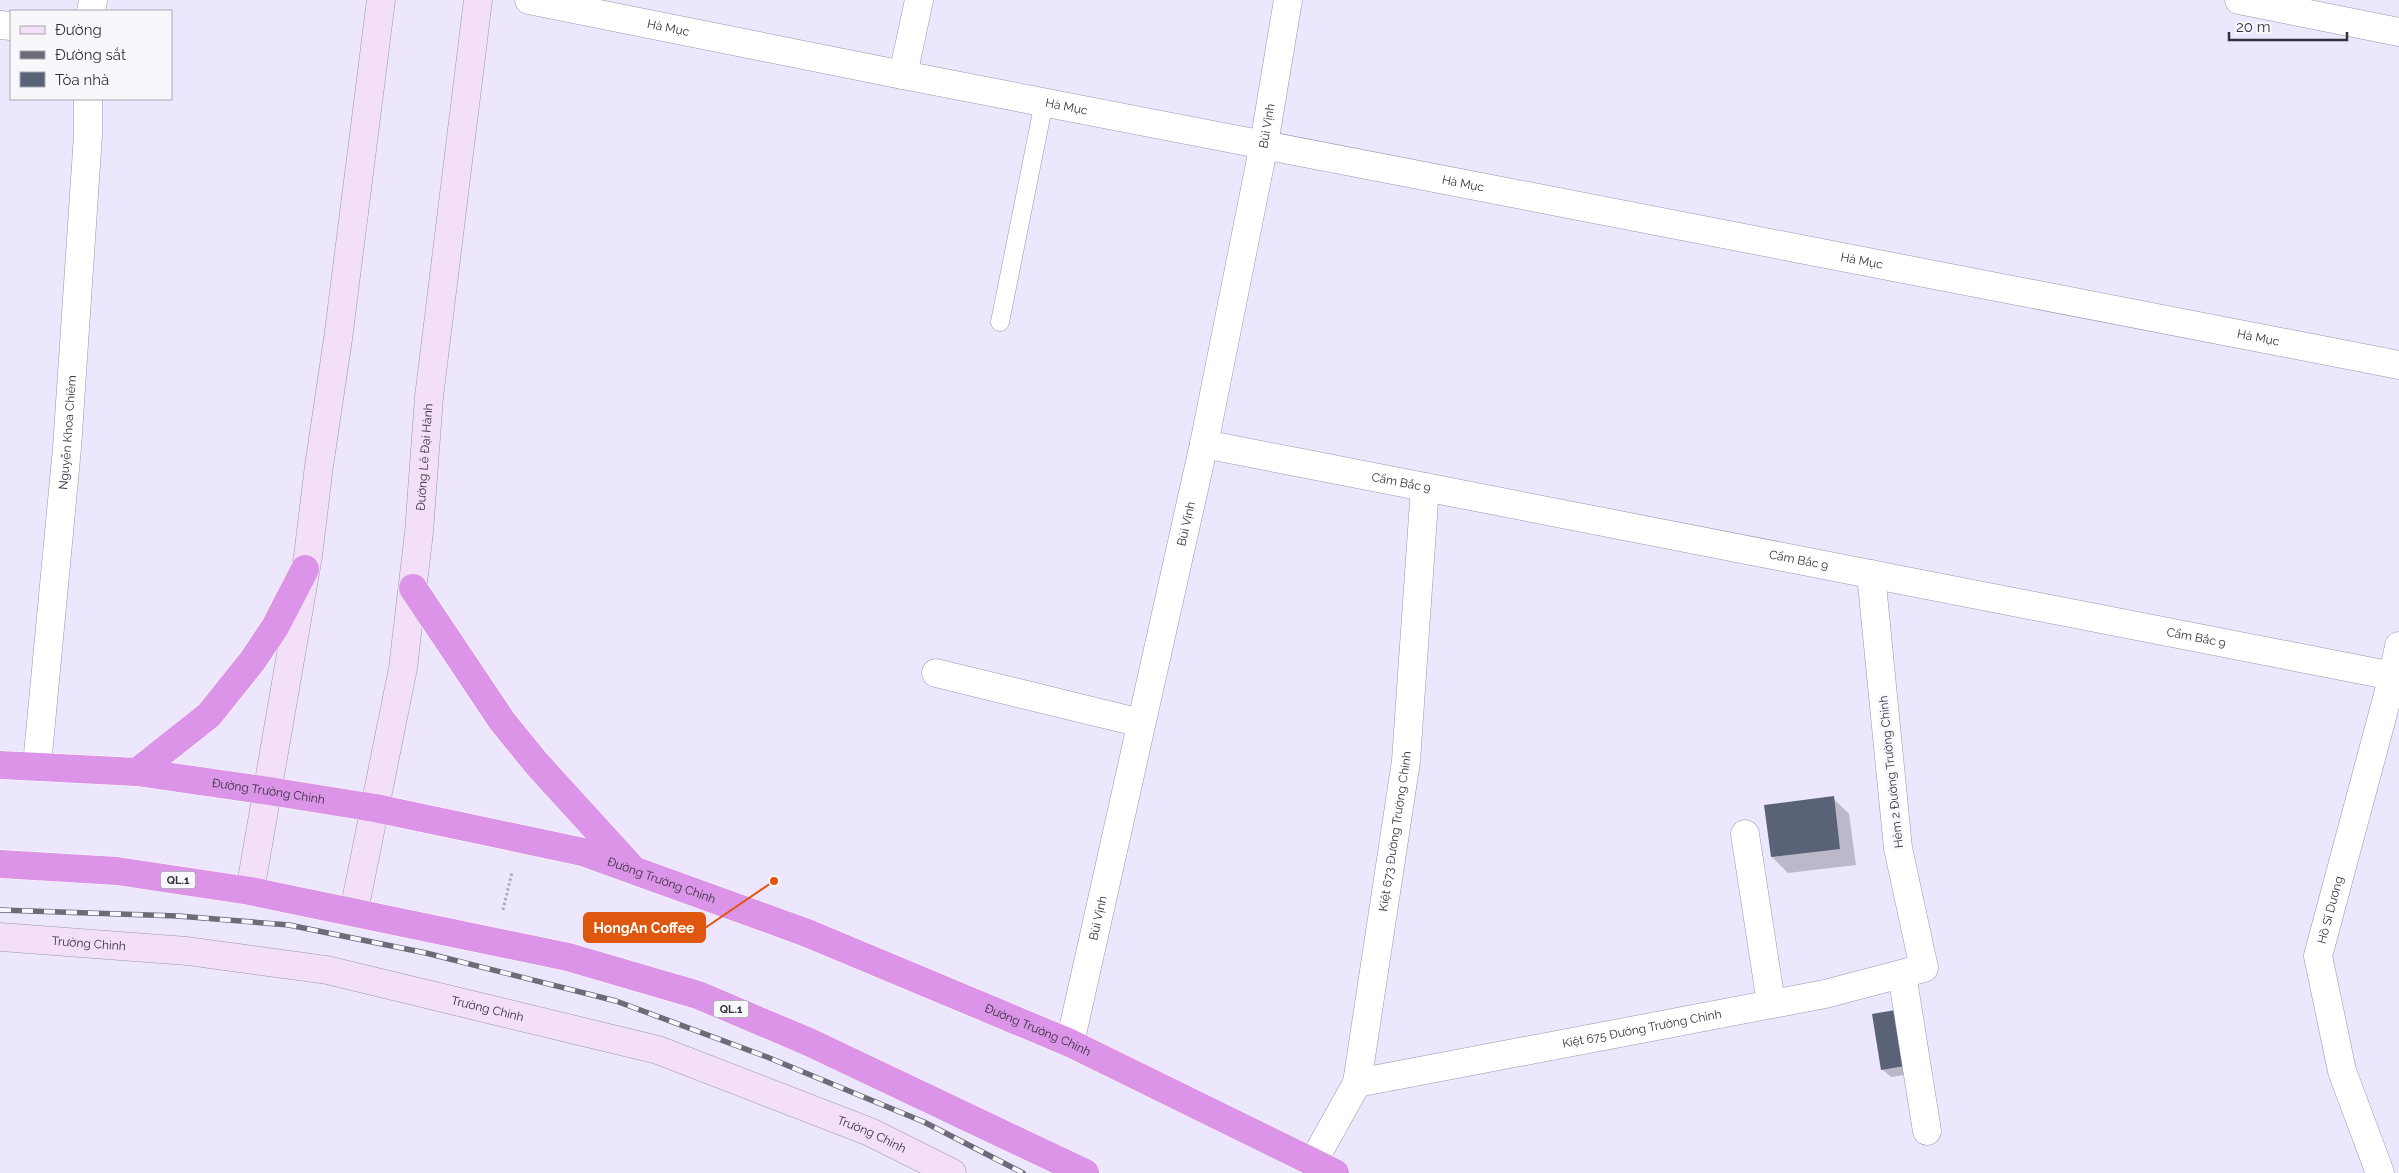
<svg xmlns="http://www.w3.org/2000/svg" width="2399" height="1173" font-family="Raleway,sans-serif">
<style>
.shadow{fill:#0003}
.building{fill:#5a6278}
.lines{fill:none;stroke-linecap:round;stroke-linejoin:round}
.lane-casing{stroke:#9a95ae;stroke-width:19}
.street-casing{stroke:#9a95ae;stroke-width:29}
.secondary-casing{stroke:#9a95ae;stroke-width:29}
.highway-casing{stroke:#fff;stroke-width:29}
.path{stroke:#aea9bc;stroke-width:3;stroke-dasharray:2.5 2.5;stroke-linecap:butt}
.lane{stroke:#fff;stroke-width:18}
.street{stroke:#fff;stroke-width:28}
.secondary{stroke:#f4dff8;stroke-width:28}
.highway{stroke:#db94e8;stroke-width:28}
.rail-casing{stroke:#6e6a78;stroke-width:5.5}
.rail{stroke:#f8f7fc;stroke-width:4;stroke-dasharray:11;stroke-linecap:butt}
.labels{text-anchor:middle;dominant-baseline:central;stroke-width:5;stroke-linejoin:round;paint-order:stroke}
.shield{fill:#f8f7fc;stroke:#6f6c76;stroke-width:1}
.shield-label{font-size:11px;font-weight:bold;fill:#34313c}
.street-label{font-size:12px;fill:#34313c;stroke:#f8f7fc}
.leader{fill:none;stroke:#df570e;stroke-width:2}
.callout-dot{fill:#df570e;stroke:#f8f7fc;stroke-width:2}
.callout{fill:#df570e;stroke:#df570e;stroke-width:2}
.callout-label{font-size:14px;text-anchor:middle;font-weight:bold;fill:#fff}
</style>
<rect width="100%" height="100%" fill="#ece7fd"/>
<path class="shadow" d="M1833,798l16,16 7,51 -68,8 -16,-16z
M1873,1015l45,58 -27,4 -8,-7z"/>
<path class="building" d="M1834,796l6,53 -69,8 -7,-52z
M1901,1009l10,56 -30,5 -9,-56z"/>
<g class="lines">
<defs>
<path id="lane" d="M1000,322l44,-220"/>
<g id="street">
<path id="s1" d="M529,0l374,75 1496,290"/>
<path d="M2239,0l160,32"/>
<path d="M91,11l2,-11"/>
<path d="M0,25l11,1"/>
<path d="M903,75l16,-75"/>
<path id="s2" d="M1204,444l1189,232"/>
<path d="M936,673l205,50"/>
<path id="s3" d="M37,765l30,-317 21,-313v-36"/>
<path d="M1745,834l26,169"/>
<path d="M1902,974l25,157"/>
<path id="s4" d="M1070,1043l134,-599 60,-300 24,-144"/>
<path id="s5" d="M1357,1083l468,-89 99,-26 -26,-120 -27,-274"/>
<path id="s6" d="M1313,1162l44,-79 49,-322 19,-274"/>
<path id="s7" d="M2380,1173l-38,-102 -24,-115 75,-280 6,-30"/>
</g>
<g id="secondary">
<path d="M250,891l58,-335 11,-90 19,-127 43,-339"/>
<path id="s8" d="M354,911l49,-243 16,-136 10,-135 49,-397"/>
<path id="s9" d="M0,937l187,14 140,19 331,80 212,82 82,41"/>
</g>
<g id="highway">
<path d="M413,588l89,133 35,43 93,102"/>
<path id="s10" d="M0,765l137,7 132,19 106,17 208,44 224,81 263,110 265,130"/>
<path d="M137,772l72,-57 44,-55 22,-33 30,-58"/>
<path d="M0,864l117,7 133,20 318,66 130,38 111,47 276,131"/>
</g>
</defs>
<use href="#lane" class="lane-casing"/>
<use href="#street" class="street-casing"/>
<use href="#secondary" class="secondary-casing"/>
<use href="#highway" class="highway-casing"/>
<path class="path" d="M503,910l9,-38"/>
<use href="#lane" class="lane"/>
<use href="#street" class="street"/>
<use href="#secondary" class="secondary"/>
<use href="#highway" class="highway"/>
<defs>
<path id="rail" d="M0,910l178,6 111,9 137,28 190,48 151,56 157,65 99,51"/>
</defs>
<use href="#rail" class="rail-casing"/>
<use href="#rail" class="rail"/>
</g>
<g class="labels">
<g class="shield">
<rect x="160.5" y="871.5" width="35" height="17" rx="4"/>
<rect x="713.5" y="1000.5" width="35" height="17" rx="4"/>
</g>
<g class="shield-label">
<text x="178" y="880">QL.1</text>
<text x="731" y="1009">QL.1</text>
</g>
<g class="street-label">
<text stroke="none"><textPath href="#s1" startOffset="142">Hà Mục</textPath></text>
<text stroke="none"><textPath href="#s1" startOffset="548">Hà Mục</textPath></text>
<text stroke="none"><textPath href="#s4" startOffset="938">Bùi Vịnh</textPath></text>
<text stroke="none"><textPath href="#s1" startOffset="952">Hà Mục</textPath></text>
<text stroke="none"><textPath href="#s1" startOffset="1358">Hà Mục</textPath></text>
<text stroke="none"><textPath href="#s1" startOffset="1762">Hà Mục</textPath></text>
<text stroke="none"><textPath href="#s3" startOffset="334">Nguyễn Khoa Chiêm</textPath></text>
<text stroke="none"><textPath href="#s8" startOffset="460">Đường Lê Đại Hành</textPath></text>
<text stroke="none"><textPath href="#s2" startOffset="201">Cẩm Bắc 9</textPath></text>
<text stroke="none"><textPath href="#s4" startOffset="532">Bùi Vịnh</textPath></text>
<text stroke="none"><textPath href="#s2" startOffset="606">Cẩm Bắc 9</textPath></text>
<text stroke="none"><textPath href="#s2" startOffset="1011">Cẩm Bắc 9</textPath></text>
<text transform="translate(1891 772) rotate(-96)">Hẻm 2 Đường Trường Chinh</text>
<text stroke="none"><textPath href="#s10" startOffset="270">Đường Trường Chinh</textPath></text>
<text stroke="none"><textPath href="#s6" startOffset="345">Kiệt 673 Đường Trường Chinh</textPath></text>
<text stroke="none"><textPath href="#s10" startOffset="674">Đường Trường Chinh</textPath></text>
<text stroke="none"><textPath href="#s7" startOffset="274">Hồ Sĩ Dương</textPath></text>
<text stroke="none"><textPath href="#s4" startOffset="128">Bùi Vịnh</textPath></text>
<text stroke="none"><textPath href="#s9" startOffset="89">Trường Chinh</textPath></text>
<text stroke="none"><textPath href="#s9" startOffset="494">Trường Chinh</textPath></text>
<text stroke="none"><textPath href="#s5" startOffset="290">Kiệt 675 Đường Trường Chinh</textPath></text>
<text stroke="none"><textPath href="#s10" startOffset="1079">Đường Trường Chinh</textPath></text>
<text stroke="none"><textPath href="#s9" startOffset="899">Trường Chinh</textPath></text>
</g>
</g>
<path class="leader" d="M774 881L705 928"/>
<circle class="callout-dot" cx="774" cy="881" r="5"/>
<rect class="callout" x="584" y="913" width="121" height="29" rx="5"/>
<g class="callout-label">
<text x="644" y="933">HongAn Coffee</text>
</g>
<rect x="10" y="10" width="162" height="90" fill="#f8f7fc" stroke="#aaa8af"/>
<rect x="20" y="26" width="25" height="8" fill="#f4dff8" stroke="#aaa8af"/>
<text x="55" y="35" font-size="15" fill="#34313c">Đường</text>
<rect x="20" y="51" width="25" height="8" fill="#6e6a78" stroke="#aaa8af"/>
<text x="55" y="60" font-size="15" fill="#34313c">Đường sắt</text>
<rect x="20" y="72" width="25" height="15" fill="#5a6278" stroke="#aaa8af"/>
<text x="55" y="85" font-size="15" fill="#34313c">Tòa nhà</text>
<path d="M2229 32v8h118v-8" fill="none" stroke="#34313c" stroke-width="2.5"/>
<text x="2236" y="32" font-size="15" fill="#34313c" stroke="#f8f7fc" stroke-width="4" paint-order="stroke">20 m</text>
</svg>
